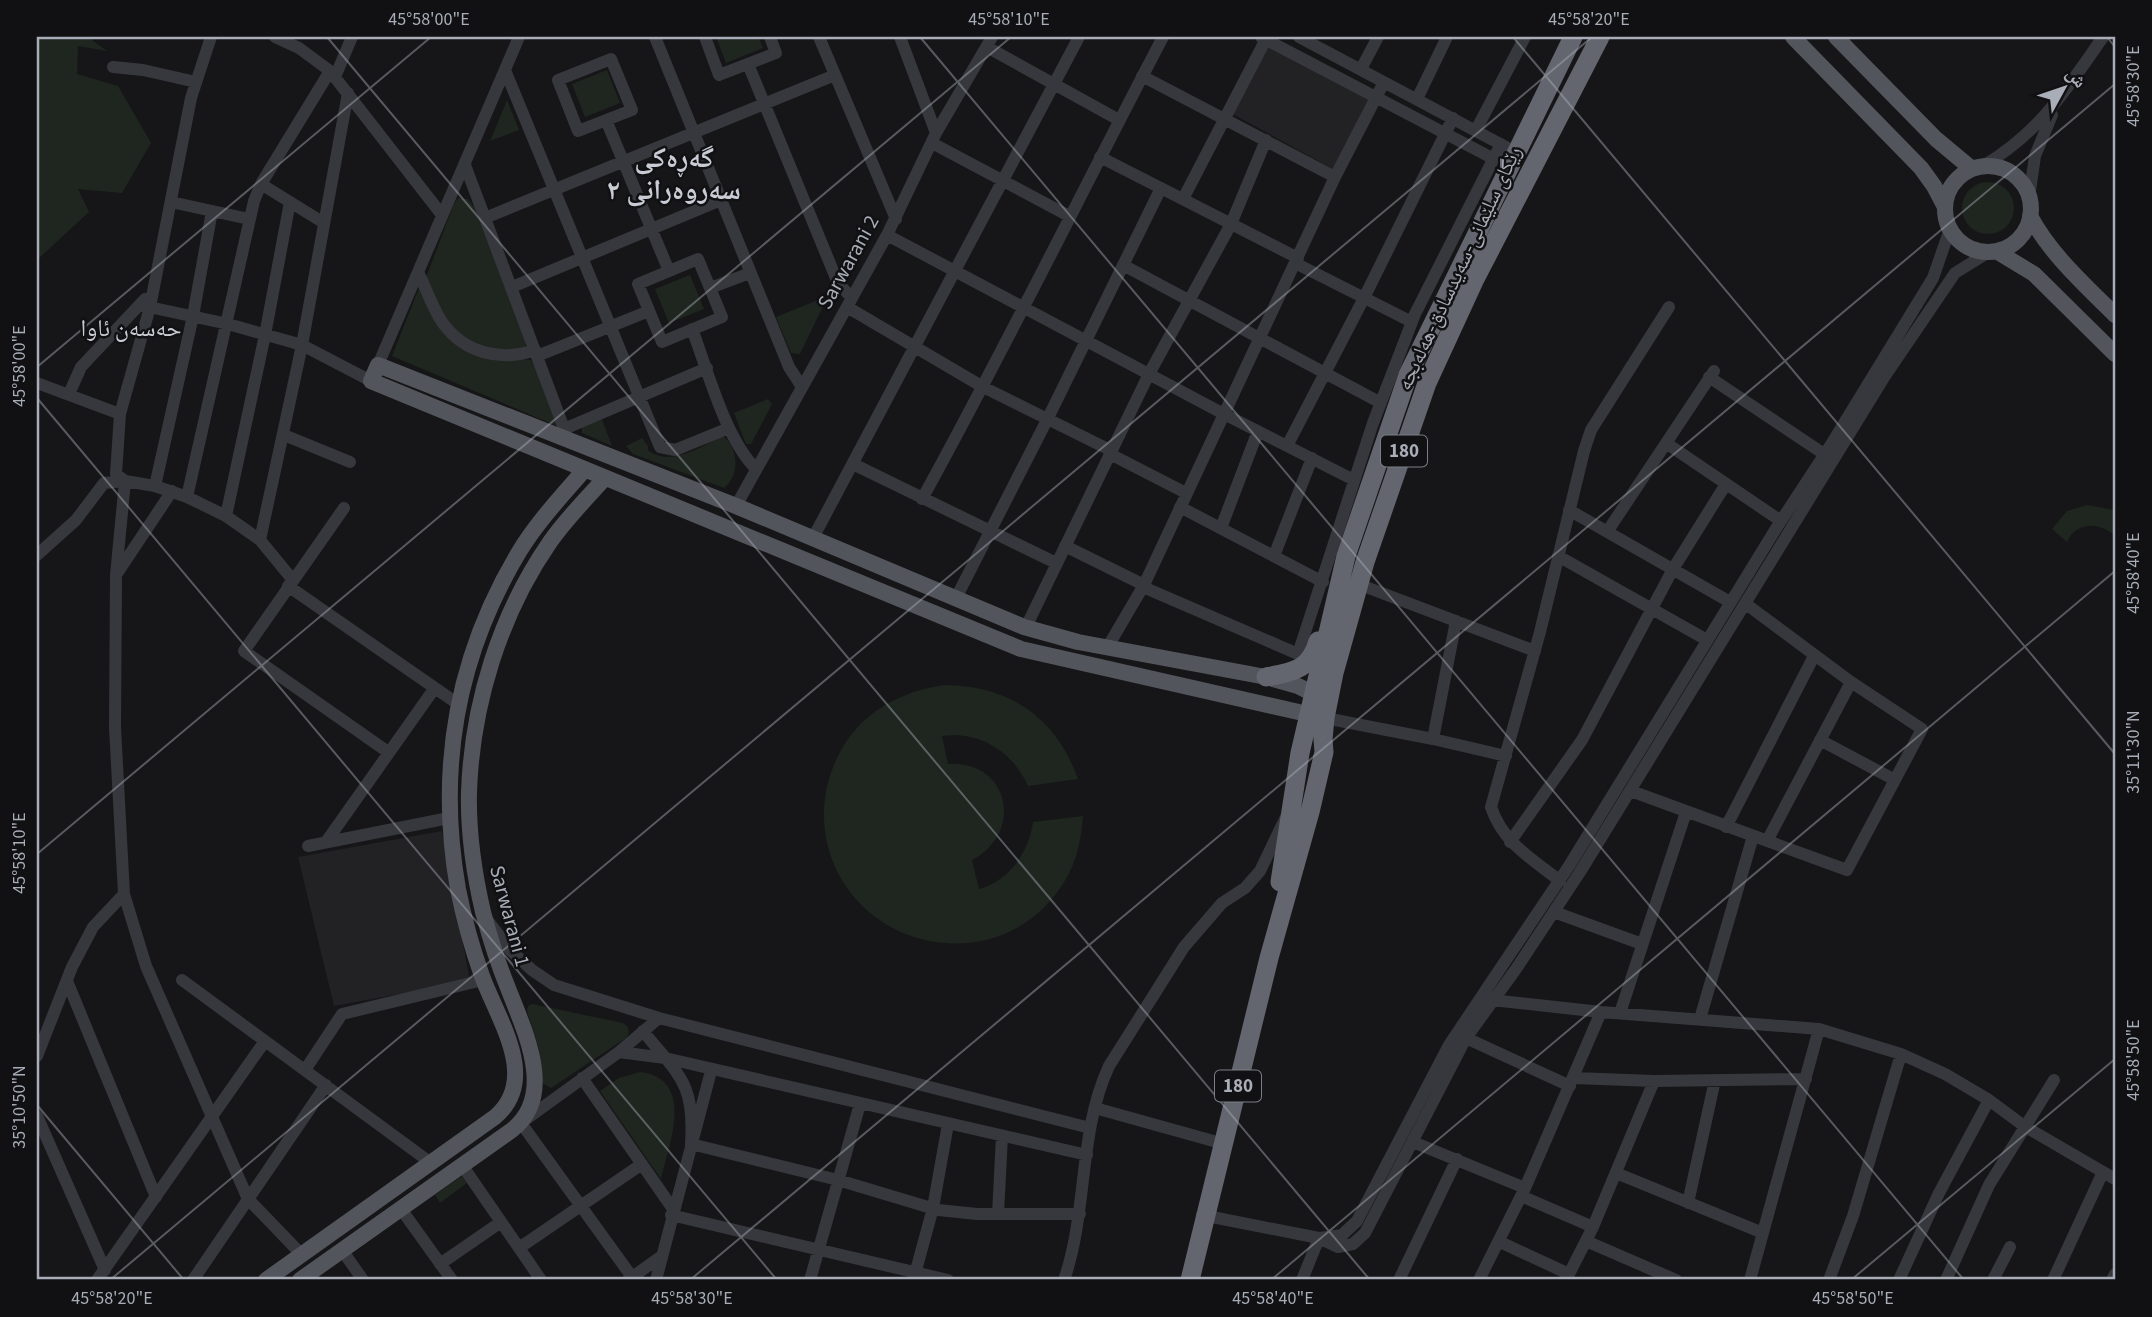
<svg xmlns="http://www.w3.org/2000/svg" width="2152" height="1317" font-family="'Source Sans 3','Noto Naskh Arabic',sans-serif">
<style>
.built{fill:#222225}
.green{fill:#1e261f}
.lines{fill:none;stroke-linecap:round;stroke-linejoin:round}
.minor{stroke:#37383d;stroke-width:12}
.major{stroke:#53555c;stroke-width:16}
.highway{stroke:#63666e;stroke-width:19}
.ticks{fill:none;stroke:#a8adb8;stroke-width:2;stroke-opacity:0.45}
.labels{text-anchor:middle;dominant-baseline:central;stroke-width:5;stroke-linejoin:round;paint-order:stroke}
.shield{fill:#111113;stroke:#7b7e86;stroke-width:2}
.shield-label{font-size:19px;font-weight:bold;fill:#a8adb8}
.street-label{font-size:21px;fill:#a8adb8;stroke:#111113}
.quarter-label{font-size:24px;fill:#c9ccd4;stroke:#111113}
.district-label{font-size:28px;font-weight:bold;fill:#c9ccd4;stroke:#111113}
.neatline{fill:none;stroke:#a8adb8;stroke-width:2.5}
.ticks-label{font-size:18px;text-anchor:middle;fill:#a8adb8}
</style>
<rect width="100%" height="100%" fill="#161618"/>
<path class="built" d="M1273,37l102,57 -42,75 -102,-56z
M442,831l28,150 -136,25 -36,-149z"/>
<path class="green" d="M37,37h51l19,14 -29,-5 -1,28 41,12 33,57 -29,50 -44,-4 11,23 -52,48z
M716,37h42l5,11 -37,15z
M607,70l13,33 -35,14 -13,-33z
M507,100l12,30 -29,11z
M1962 208a26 26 0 1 1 52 0a26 26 0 1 1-52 0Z
M458,198l10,1 7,9 50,131 1,9 -2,4c-14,-2 -31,-1 -44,-5 -28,-10 -43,-42 -55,-67l29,-76z
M690,275l14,34 -35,14 -14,-34z
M421,283l26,51 74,25 10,1 5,7 21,59 -165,-70z
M828,296l-28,58 -9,-1 -15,-36z
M768,399l4,5 -21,40h-5l-12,-31z
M601,417l11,29 -30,-13v-6z
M723,436c16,13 17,39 1,52l-91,-34 -7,-8 16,-8 6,8v4c22,18 54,-4 75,-14z
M2087,505l28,5v26c-15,-14 -39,-15 -48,6l-15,-13 15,-18z
M945,685c65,1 111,32 133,94l-50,7c-16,-35 -48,-55 -86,-50l6,28c61,-4 77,68 24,96l7,29c30,-8 50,-37 54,-67l50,-6c-2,28 -8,53 -25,75 -63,88 -202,60 -230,-44 -8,-31 -4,-64 11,-93 21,-41 61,-63 106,-69z
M532,1004l91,19 5,4 1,6 -3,5 -75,50 -11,-6 -1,-33 -12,-38 1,-5z
M640,1072c56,7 29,72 21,107l-61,-88 19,-13z
M462,1176l5,7 -27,20 -5,-8z"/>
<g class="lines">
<path class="minor" d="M211,37l-20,61 -41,209 -30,107 -4,60 9,7 -9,94 -1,152 9,167 22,72 102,233 54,56
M275,37l24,11 31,23 112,144
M655,37l134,330 13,20
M705,37l14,38 57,-22 -6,-16
M819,37l77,182
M900,37l36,96
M1261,37l233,122 6,-2
M1299,37l207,110
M987,47l132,73
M611,59l21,51 -54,21 -20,-51z
M748,64l90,219 14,15
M113,67l30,3 53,12
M1361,69l17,-32
M505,70l155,377 15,3 54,-22
M1142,76l193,101
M335,77l17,-40
M1417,99l30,-62
M606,120l63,151
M1476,130l49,-93
M932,143l137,73
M1100,157l198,101
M465,165l103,274
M1983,166c57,-34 83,-76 120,-129
M261,184l63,39
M2029,198l6,-42 17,-41
M1183,199l83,-160
M171,202l78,17
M485,218l350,-143
M887,235l335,178 132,67
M698,259l24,58 -60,25 -24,-58z
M1295,263l117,59
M1123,265l258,138
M418,272c8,16 14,35 24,50 22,31 58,40 93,28
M512,287l209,-87
M710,288l40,-15
M140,305l88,19 74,21 69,36
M847,307l136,80 129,64
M692,329c16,42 33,109 64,140
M537,356l112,-45
M378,365l141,-328
M1709,377l121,81
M37,383l83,31
M69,394l12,-27 64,-68
M564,429l143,-61
M284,435l66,27
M1666,443l115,78
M1287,446l77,-148 89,-180
M1110,454l76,39
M853,464l203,99
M155,486l38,-170 19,-105
M187,497l67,-296 7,-17 69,-113
M922,499c84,-152 160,-308 241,-462
M736,506l151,-271 49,-102 56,-96
M1180,507l143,75
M344,508l-100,143 144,101
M1569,510l161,92
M226,516l39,-181 25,-133
M1221,528l37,-97
M1607,532l107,-161
M813,538l266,-501
M260,540l42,-195 46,-252
M1065,546l79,39
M37,555l39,-35 28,-37 21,-2 30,5 32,11 39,19 34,24 32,39
M1274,556l38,-98
M1558,556l149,84
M118,572l54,-81
M1358,584l177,67
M288,586l170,118
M1143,587l155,67 75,-231 42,-109 86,-170
M956,598l91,-178 114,-232
M1026,627l123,-253 82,-150 35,-84
M1107,648l37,-63 191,-408 49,-95
M1325,718l108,21 73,17
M1433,739l23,-118
M1820,740l75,40
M1631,791l216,79 75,-141 -71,-47 -105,-78
M1726,827l88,-171
M1767,841l84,-159
M326,842l108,-153
M1510,842l72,-102 91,-171 53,-85
M308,846l141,-28
M1560,881c-29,-23 -57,-38 -69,-74l49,-175 44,-181 7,-21 78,-123
M1554,912l88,32
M488,921l22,29 22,20 22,15 105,33 431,110
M182,980l249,183
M67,981l89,216
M1492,1000l109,12 218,17 82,25 44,20 44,26 35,26 91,53
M1620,1013l66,-201
M1700,1019l53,-183
M643,1031c36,45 52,51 48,113l147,36 100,30 39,4h103
M1466,1038l104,48
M619,1052l46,6 422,97
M37,1056l35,-89 21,-40 31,-33
M305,1070l37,-56 141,-34
M582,1078l91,131
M1574,1078l80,3 152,-2
M1095,1108l122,34
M37,1116l68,154
M1413,1142l112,46
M462,1165l79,115
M1616,1173l147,60
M1521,1196l72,31
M1688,1203l27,-123
M401,1209l51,71
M998,1214l4,-78
M671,1215l277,65
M1202,1215l117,23 19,9 15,-3 12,-11 101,-195 50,-69 64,-97 303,-493 72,-106 34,-21
M1320,1238l22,-3 15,-14 92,-176 120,-179 208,-339 55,-84 101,-165 17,-49
M1586,1241l90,39
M1500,1242l69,32
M519,1248l123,-84
M342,1250l21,30
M440,1264l61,-42
M915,1274l18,-66 15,-84
M632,1277l-111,-154 98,-71 40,-34
M97,1280l168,-239
M193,1280l133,-195
M628,1280l34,-24
M656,1280l55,-209
M810,1280l50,-176
M1064,1280c24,-69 14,-147 45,-214l75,-119 38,-44 23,-15 15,-17 25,-52
M1302,1280l17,-42
M1399,1280l58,-121
M1479,1280l46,-92 76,-176
M1566,1280l27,-53 61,-146
M1750,1280l69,-251
M1829,1280l24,-64 48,-162
M1899,1280l40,-87 50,-93
M1946,1280l43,-95 65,-105
M1993,1280l17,-33
M2053,1280l50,-108
M2112,1280l3,-6"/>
<path class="major" d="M1793,37l128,131 13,18 11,21
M1836,37l100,102 36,30
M1945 209a43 43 0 1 1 86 0a43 43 0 1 1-86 0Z
M2030,216c21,39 54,68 85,99
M1996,251l38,23 81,80
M378,365l358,141 288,121 54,15 188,35 32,9 16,8 11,24 -304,-69 -650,-268z
M266,1280l229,-163c45,-38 3,-97 -13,-141 -10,-28 -18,-57 -24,-87 -21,-119 -2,-232 61,-337 18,-30 43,-56 66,-83
M300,1280l212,-150c45,-35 12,-100 -4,-142 -10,-24 -18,-50 -25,-76 -9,-39 -15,-80 -14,-120 3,-88 31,-178 81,-250 16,-23 36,-43 55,-64"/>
<path class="highway" d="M1266,677c27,-5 44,-7 52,-36
M1280,882l20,-129 46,-197 62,-181 165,-338
M1190,1280l79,-322 41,-146 14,-60 -1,-13 2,-21 9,-45 31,-111 62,-179 47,-102 126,-244"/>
</g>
<path class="ticks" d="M327,37l1043,1243M920,37l1044,1243M1513,37l602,717M2107,37l8,10M37,367l394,-330M37,398l740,882M37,854l974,-817M37,1105l147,175M110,1280l1482,-1243M690,1280l1425,-1196M1271,1280l844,-709M1851,1280l264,-221"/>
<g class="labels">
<g class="shield">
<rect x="1381" y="435.5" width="46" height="31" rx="5"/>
<rect x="1215" y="1070.5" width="46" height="31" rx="5"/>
</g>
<g class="shield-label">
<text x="1404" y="451">180</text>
<text x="1238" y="1086">180</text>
</g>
<g class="street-label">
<text transform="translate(848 262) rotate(-61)">Sarwarani 2</text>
<text transform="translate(1459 268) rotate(-65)">رێگای سلێمانی-سەیدسادق-هەلەبجە</text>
<text transform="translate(510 916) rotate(75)">Sarwarani 1</text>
</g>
<g class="quarter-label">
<text x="131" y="328">حەسەن ئاوا</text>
</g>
<g class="district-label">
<text x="674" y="158">گەڕەکی<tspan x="674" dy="32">سەروەرانی ٢</tspan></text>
</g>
</g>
<rect width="2152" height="1317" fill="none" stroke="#111113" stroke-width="77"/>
<g transform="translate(2064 88) rotate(50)" stroke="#111113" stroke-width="5" paint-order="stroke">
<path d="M0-5L12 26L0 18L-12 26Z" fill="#a8adb8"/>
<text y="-10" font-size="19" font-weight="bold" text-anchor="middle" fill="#a8adb8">ش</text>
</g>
<rect x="38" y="38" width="2076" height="1240" class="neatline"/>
<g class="ticks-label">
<text x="429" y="25">45°58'00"E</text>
<text x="1009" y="25">45°58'10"E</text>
<text x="1589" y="25">45°58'20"E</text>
<text transform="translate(2133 86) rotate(-90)" y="6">45°58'30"E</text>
<text transform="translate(19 366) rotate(-90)" y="6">45°58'00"E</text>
<text transform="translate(2133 573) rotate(-90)" y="6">45°58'40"E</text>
<text transform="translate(2133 752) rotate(-90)" y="6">35°11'30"N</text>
<text transform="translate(19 853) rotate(-90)" y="6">45°58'10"E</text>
<text transform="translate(2133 1060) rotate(-90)" y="6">45°58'50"E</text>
<text transform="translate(19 1107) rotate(-90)" y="6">35°10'50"N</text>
<text x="112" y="1304">45°58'20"E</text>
<text x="692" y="1304">45°58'30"E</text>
<text x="1273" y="1304">45°58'40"E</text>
<text x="1853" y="1304">45°58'50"E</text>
</g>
</svg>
